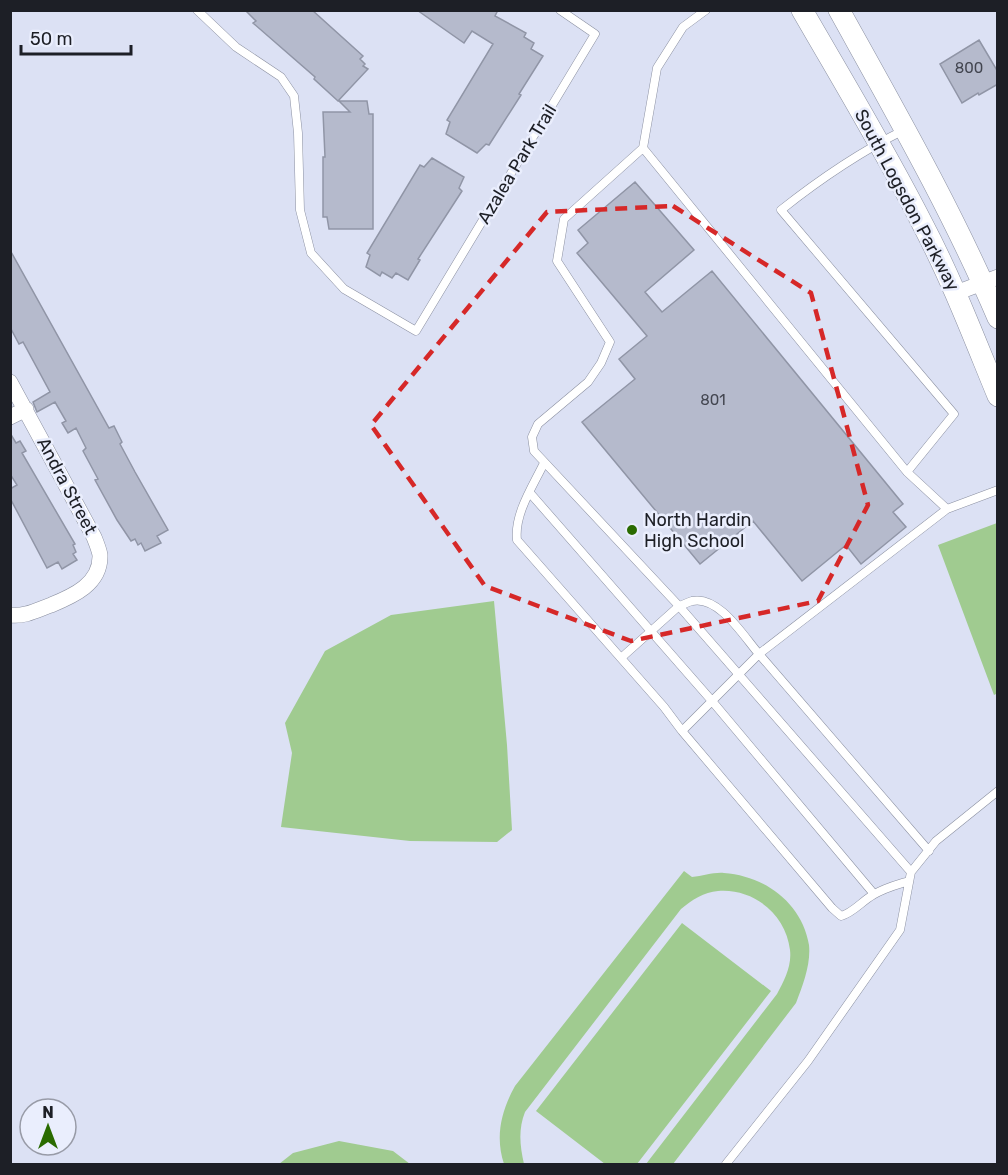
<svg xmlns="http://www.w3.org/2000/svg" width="1008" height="1175" font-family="Rubik,sans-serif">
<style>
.green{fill:#a0cb90}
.building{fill:#b5bacc;stroke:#9095a6;stroke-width:1.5}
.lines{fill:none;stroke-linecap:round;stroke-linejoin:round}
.service-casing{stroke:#8b90a1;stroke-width:9}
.minor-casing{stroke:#8b90a1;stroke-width:16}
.secondary-casing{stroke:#8b90a1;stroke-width:22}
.service{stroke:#fff;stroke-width:8}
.minor{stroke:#fff;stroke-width:15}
.secondary{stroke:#fff;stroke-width:21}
.marked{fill:none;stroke:#d62828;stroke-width:4.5;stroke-dasharray:12 8;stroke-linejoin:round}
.poi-dot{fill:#2a6b00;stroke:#eaeefd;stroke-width:2}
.labels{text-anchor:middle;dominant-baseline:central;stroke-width:5;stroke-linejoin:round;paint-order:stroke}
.number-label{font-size:15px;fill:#434650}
.street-label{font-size:18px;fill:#1d1f26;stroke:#eaeefd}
.poi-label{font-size:18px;fill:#1d1f26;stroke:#eaeefd;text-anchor:start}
</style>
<rect width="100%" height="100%" fill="#dce1f4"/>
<path class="green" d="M997,523l1,170 -4,2 -56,-150z
M494,601l13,144 5,85 -15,12 -87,-1 -129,-14 11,-74 -7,-30 40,-72 66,-36z
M684,871l8,6c11,-1 22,-5 32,-4 41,3 78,30 85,72 2,19 -6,40 -13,58l-123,161h-27l131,-170c7,-13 15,-28 13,-44 -4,-36 -37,-62 -72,-59 -14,1 -26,9 -37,18l-156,203c-7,18 -5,34 -1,52h-20c-9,-27 -3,-53 11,-78z
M682,923l89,68 -134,173h-32l-69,-53z
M339,1141l54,10 17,13h-131l14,-11z"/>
<path class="building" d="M245,10h67l51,46 -3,3 5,5 -2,2 5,3 -30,32 -24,-22 1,-2 -62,-54 3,-2z
M417,10h81l-3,6 31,17 -2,4 10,6 -3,6 12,7 -24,38 2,1 -32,50 -3,-1 -9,9 -31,-19 4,-12 -3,-2 46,-76 -21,-13 -8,12z
M979,40l19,32v12l-19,11 -1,-2 -16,10 -22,-39z
M339,101h28l2,13h4v115h-44l-2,-12h-4v-60h2l-2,-45h27z
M432,158l32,19 -5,11 3,3 -44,68 2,1 -12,20 -12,-7 -4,5 -10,-6 -2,4 -14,-9 4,-12 -3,-2 53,-88 4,2z
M635,182l59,68 -49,42 17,20 50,-41 191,233 -10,8 13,15 -45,37 -15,-19 -44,36 -49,-60 -53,43 -118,-142 53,-43 -16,-20 28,-23 -70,-83 11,-10 -10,-13z
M10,250l99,178 5,-2 8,16 -2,2 15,28 33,58 -11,6 4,7 -16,8 -4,-8 -3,2 -3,-6 -4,2 -14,-21 -22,-40 3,-1 -15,-28 3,-3 -10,-20 -8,5 -6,-10 4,-2 -11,-19 -18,10 -4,-10 17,-10 -27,-50 -4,2 -9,-17z
M10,433l6,10 4,-2 6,10 -4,2 53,91 -2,1 3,7 -3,2 4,6 -15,9 -4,-7 -11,6 -37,-70v-9l7,-4 -7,-11z"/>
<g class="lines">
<defs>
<path id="service" d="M197,10l39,37 45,30 13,19 4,37 2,77 11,43 33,36 72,42 179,-297 -35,-24
M706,10l-23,17 -26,41 -14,80 264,324 40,37
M904,130c-44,22 -84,49 -123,80l173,204 -47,58
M643,148l-79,71 -7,42 53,81 -9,21 -13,19 -50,42 -6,13 2,14 145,155c4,-1 9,-4 13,-5 27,-6 52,36 67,53l188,-145 51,-19
M544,463c-11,23 -30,51 -27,77l147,167 18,24 150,177 9,8c12,-3 21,-15 32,-21 11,-7 23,-10 36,-14
M530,493l182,208 162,193
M621,658l58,-52 232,266
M682,731l77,-77 170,197
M726,1164l82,-103 92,-131 11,-58 25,-31 62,-50"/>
<path id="minor" d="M956,293l42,-16
M10,382l84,155c2,5 5,12 6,18 1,29 -27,41 -49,50 -14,5 -26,12 -41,10
M10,417l16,-8"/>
<path id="secondary" d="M802,10c41,71 84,142 121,215 29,55 51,113 75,171
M839,10c56,101 114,202 159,308"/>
</defs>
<use href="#service" class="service-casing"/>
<use href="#minor" class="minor-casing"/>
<use href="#secondary" class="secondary-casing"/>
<use href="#service" class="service"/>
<use href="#minor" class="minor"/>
<use href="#secondary" class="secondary"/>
</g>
<path class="marked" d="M673,206l138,87 57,212 -50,96 -187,40 -146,-55 -114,-161 176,-213z"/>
<circle class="poi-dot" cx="632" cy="530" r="6"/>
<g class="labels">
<g class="number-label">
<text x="969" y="68">800</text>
<text x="713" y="400">801</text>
</g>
<g class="street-label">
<text transform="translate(517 164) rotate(-59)">Azalea Park Trail</text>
<text transform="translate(907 200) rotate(62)">South Logsdon Parkway</text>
<text transform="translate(67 486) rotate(62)">Andra Street</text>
</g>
<g class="poi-label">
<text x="644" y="520">North Hardin<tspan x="644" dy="21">High School</tspan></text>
</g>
</g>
<rect width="1008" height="1175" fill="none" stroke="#1d1f26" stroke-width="24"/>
<g transform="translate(48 1127)"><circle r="28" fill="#eaeefd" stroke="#989ba7" stroke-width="1.5"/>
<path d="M0-4.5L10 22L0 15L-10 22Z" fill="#2a6b00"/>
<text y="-9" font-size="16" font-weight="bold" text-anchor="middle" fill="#1d1f26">N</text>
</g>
<path d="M21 45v9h110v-9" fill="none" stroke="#1d1f26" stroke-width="3"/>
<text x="30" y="45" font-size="18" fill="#1d1f26" stroke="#eaeefd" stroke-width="4.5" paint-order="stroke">50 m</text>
</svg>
